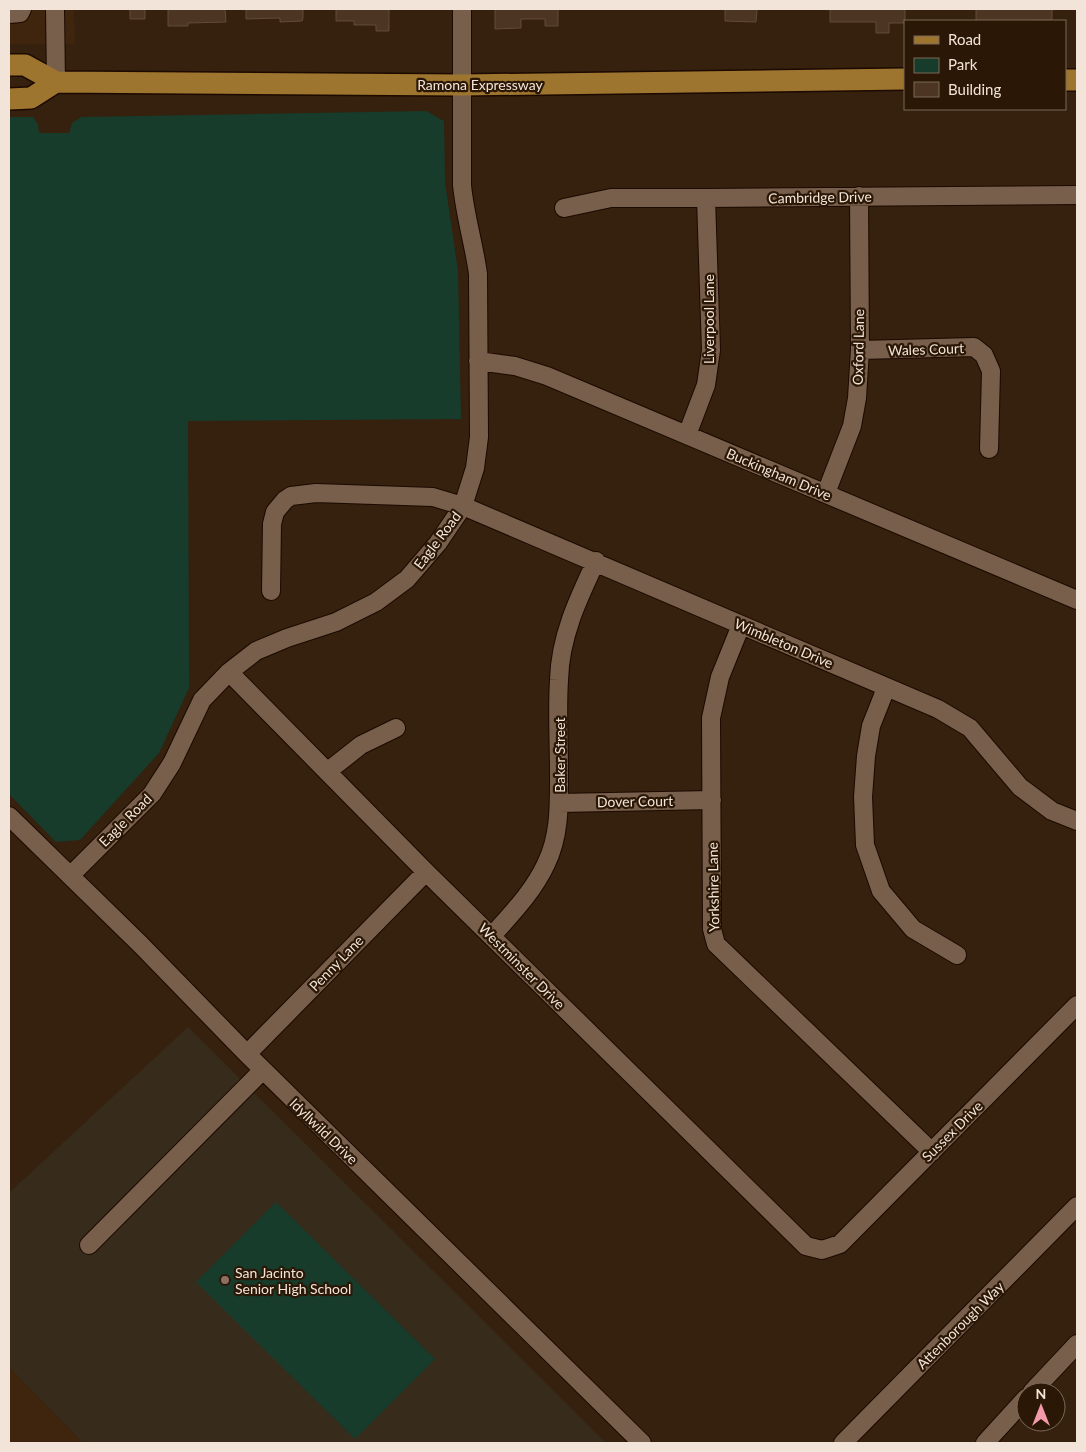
<svg xmlns="http://www.w3.org/2000/svg" width="1086" height="1452" font-family="Lato,sans-serif">
<style>
.built{fill:#3f250d}
.education{fill:#372b1c}
.green{fill:#173c2b}
.building{fill:#4c3623;stroke:#624b37}
.lines{fill:none;stroke-linecap:round;stroke-linejoin:round}
.minor-casing{stroke:#1c0900;stroke-width:20}
.major-casing{stroke:#1c0900;stroke-width:24}
.minor{stroke:#775f4b;stroke-width:18}
.major{stroke:#9e752f;stroke-width:21}
.education-dot{fill:#8d6e63;stroke:#2b1705;stroke-width:2}
.labels{text-anchor:middle;dominant-baseline:central;stroke-width:4.5;stroke-linejoin:round;paint-order:stroke}
.street-label{font-size:14px;fill:#f2e4d8;stroke:#2b1705}
.poi-label{font-size:14px;fill:#f2e4d8;stroke:#2b1705;text-anchor:start}
</style>
<rect width="100%" height="100%" fill="#35210e"/>
<path class="built" d="M9,9h65l1,35h-66z
M9,1367l74,76h-74z"/>
<path class="education" d="M188,1027l377,375 41,41h-523l-74,-76v-174z"/>
<path class="green" d="M426,111l18,10 1,61 13,89 3,148 -273,2 1,267 -30,65 -79,87 -24,2 -47,-48v-677h24l5,7 1,9h30l3,-10 9,-6z
M276,1202l159,157 -80,80 -159,-157z"/>
<path class="building" d="M130,9h15v10h-15z
M168,9h57l1,13 -38,1v3h-20z
M246,9h57v9l-1,3 -22,1v-4l-34,1z
M336,9h53v22h-13v-6h-22v-4h-18z
M495,9h63v17h-13v-7h-24v9l-26,1z
M725,9h32l-1,13 -31,-1z
M830,9h75v14h-16v10h-13v-11h-46z
M976,9h76v11l-76,1z"/>
<g class="lines">
<defs>
<path id="minor" d="M55,9l1,73
M9,14l11,-1 2,-4
M564,208l47,-10h95l371,-3
M860,350l114,-3 10,8 7,16 -2,78
M478,361l37,5 32,10 530,224
M687,435l19,-50 5,-35 -5,-152
M826,493l26,-67 5,-28 3,-48 -1,-154
M271,591l1,-67 3,-12 10,-12 6,-4 25,-3 117,4 30,9 475,203 32,19 50,59 32,24 25,10
M741,625l-21,52 -9,41 1,211 4,15 216,208
M229,672l197,200 380,374 16,4 18,-6 237,-239
M886,688l-15,38 -5,30 -3,41 2,48 16,46 32,38 44,26
M328,771l33,-26 35,-17
M559,803l153,-3
M9,816l132,129 106,109 395,389
M70,876l82,-82 20,-31 30,-63 27,-28 27,-21 31,-13 49,-16 40,-20 31,-23 31,-36 25,-37 12,-38 4,-31 -1,-163c-4,-30 -13,-58 -16,-89v-176
M492,936c20,-23 41,-44 54,-72 14,-28 13,-60 13,-90 0,-31 -2,-63 0,-94 1,-43 19,-81 37,-119
M247,1054l179,-182
M89,1245l174,-175
M1032,1392l45,-48
M843,1443l234,-237
M985,1443l41,-45"/>
<path id="major" d="M9,65h16l31,17 406,3 443,-6
M1065,80h12
M9,99l22,-1 25,-16"/>
</defs>
<use href="#minor" class="minor-casing"/>
<use href="#major" class="major-casing"/>
<use href="#minor" class="minor"/>
<use href="#major" class="major"/>
</g>
<circle class="education-dot" cx="225" cy="1280" r="5"/>
<g class="labels">
<g class="street-label">
<text x="480" y="84">Ramona Expressway</text>
<text transform="translate(820 197) rotate(-1)">Cambridge Drive</text>
<text transform="translate(708 319) rotate(-90)">Liverpool Lane</text>
<text transform="translate(858 347) rotate(-89)">Oxford Lane</text>
<text transform="translate(926 349) rotate(-2)">Wales Court</text>
<text transform="translate(779 474) rotate(23)">Buckingham Drive</text>
<text transform="translate(437 540) rotate(-53)">Eagle Road</text>
<text transform="translate(784 643) rotate(23)">Wimbleton Drive</text>
<text transform="translate(559 755) rotate(-90)">Baker Street</text>
<text transform="translate(635 801) rotate(-1)">Dover Court</text>
<text transform="translate(125 820) rotate(-45)">Eagle Road</text>
<text transform="translate(713 887) rotate(-91)">Yorkshire Lane</text>
<text transform="translate(336 963) rotate(-46)">Penny Lane</text>
<text transform="translate(522 966) rotate(45)">Westminster Drive</text>
<text transform="translate(324 1131) rotate(44)">Idyllwild Drive</text>
<text transform="translate(952 1131) rotate(-45)">Sussex Drive</text>
<text transform="translate(960 1325) rotate(-45)">Attenborough Way</text>
</g>
<g class="poi-label">
<text x="235" y="1272">San Jacinto<tspan x="235" dy="16">Senior High School</tspan></text>
</g>
</g>
<rect width="1086" height="1452" fill="none" stroke="#f2e4d8" stroke-width="20"/>
<rect x="904" y="20" width="162" height="90" fill="#2b1705" stroke="#7b6959"/>
<rect x="914" y="36" width="25" height="8" fill="#9e752f" stroke="#7b6959"/>
<text x="948" y="45" font-size="15" fill="#f2e4d8">Road</text>
<rect x="914" y="58" width="25" height="15" fill="#173c2b" stroke="#7b6959"/>
<text x="948" y="70" font-size="15" fill="#f2e4d8">Park</text>
<rect x="914" y="82" width="25" height="15" fill="#4c3623" stroke="#7b6959"/>
<text x="948" y="95" font-size="15" fill="#f2e4d8">Building</text>
<g transform="translate(1041 1407)"><circle r="24" fill="#2b1705" stroke="#7b6959"/>
<path d="M0-4L9 19L0 12L-9 19Z" fill="#f39aaa"/>
<text y="-8" font-size="14" font-weight="bold" text-anchor="middle" fill="#f2e4d8">N</text>
</g>
</svg>
